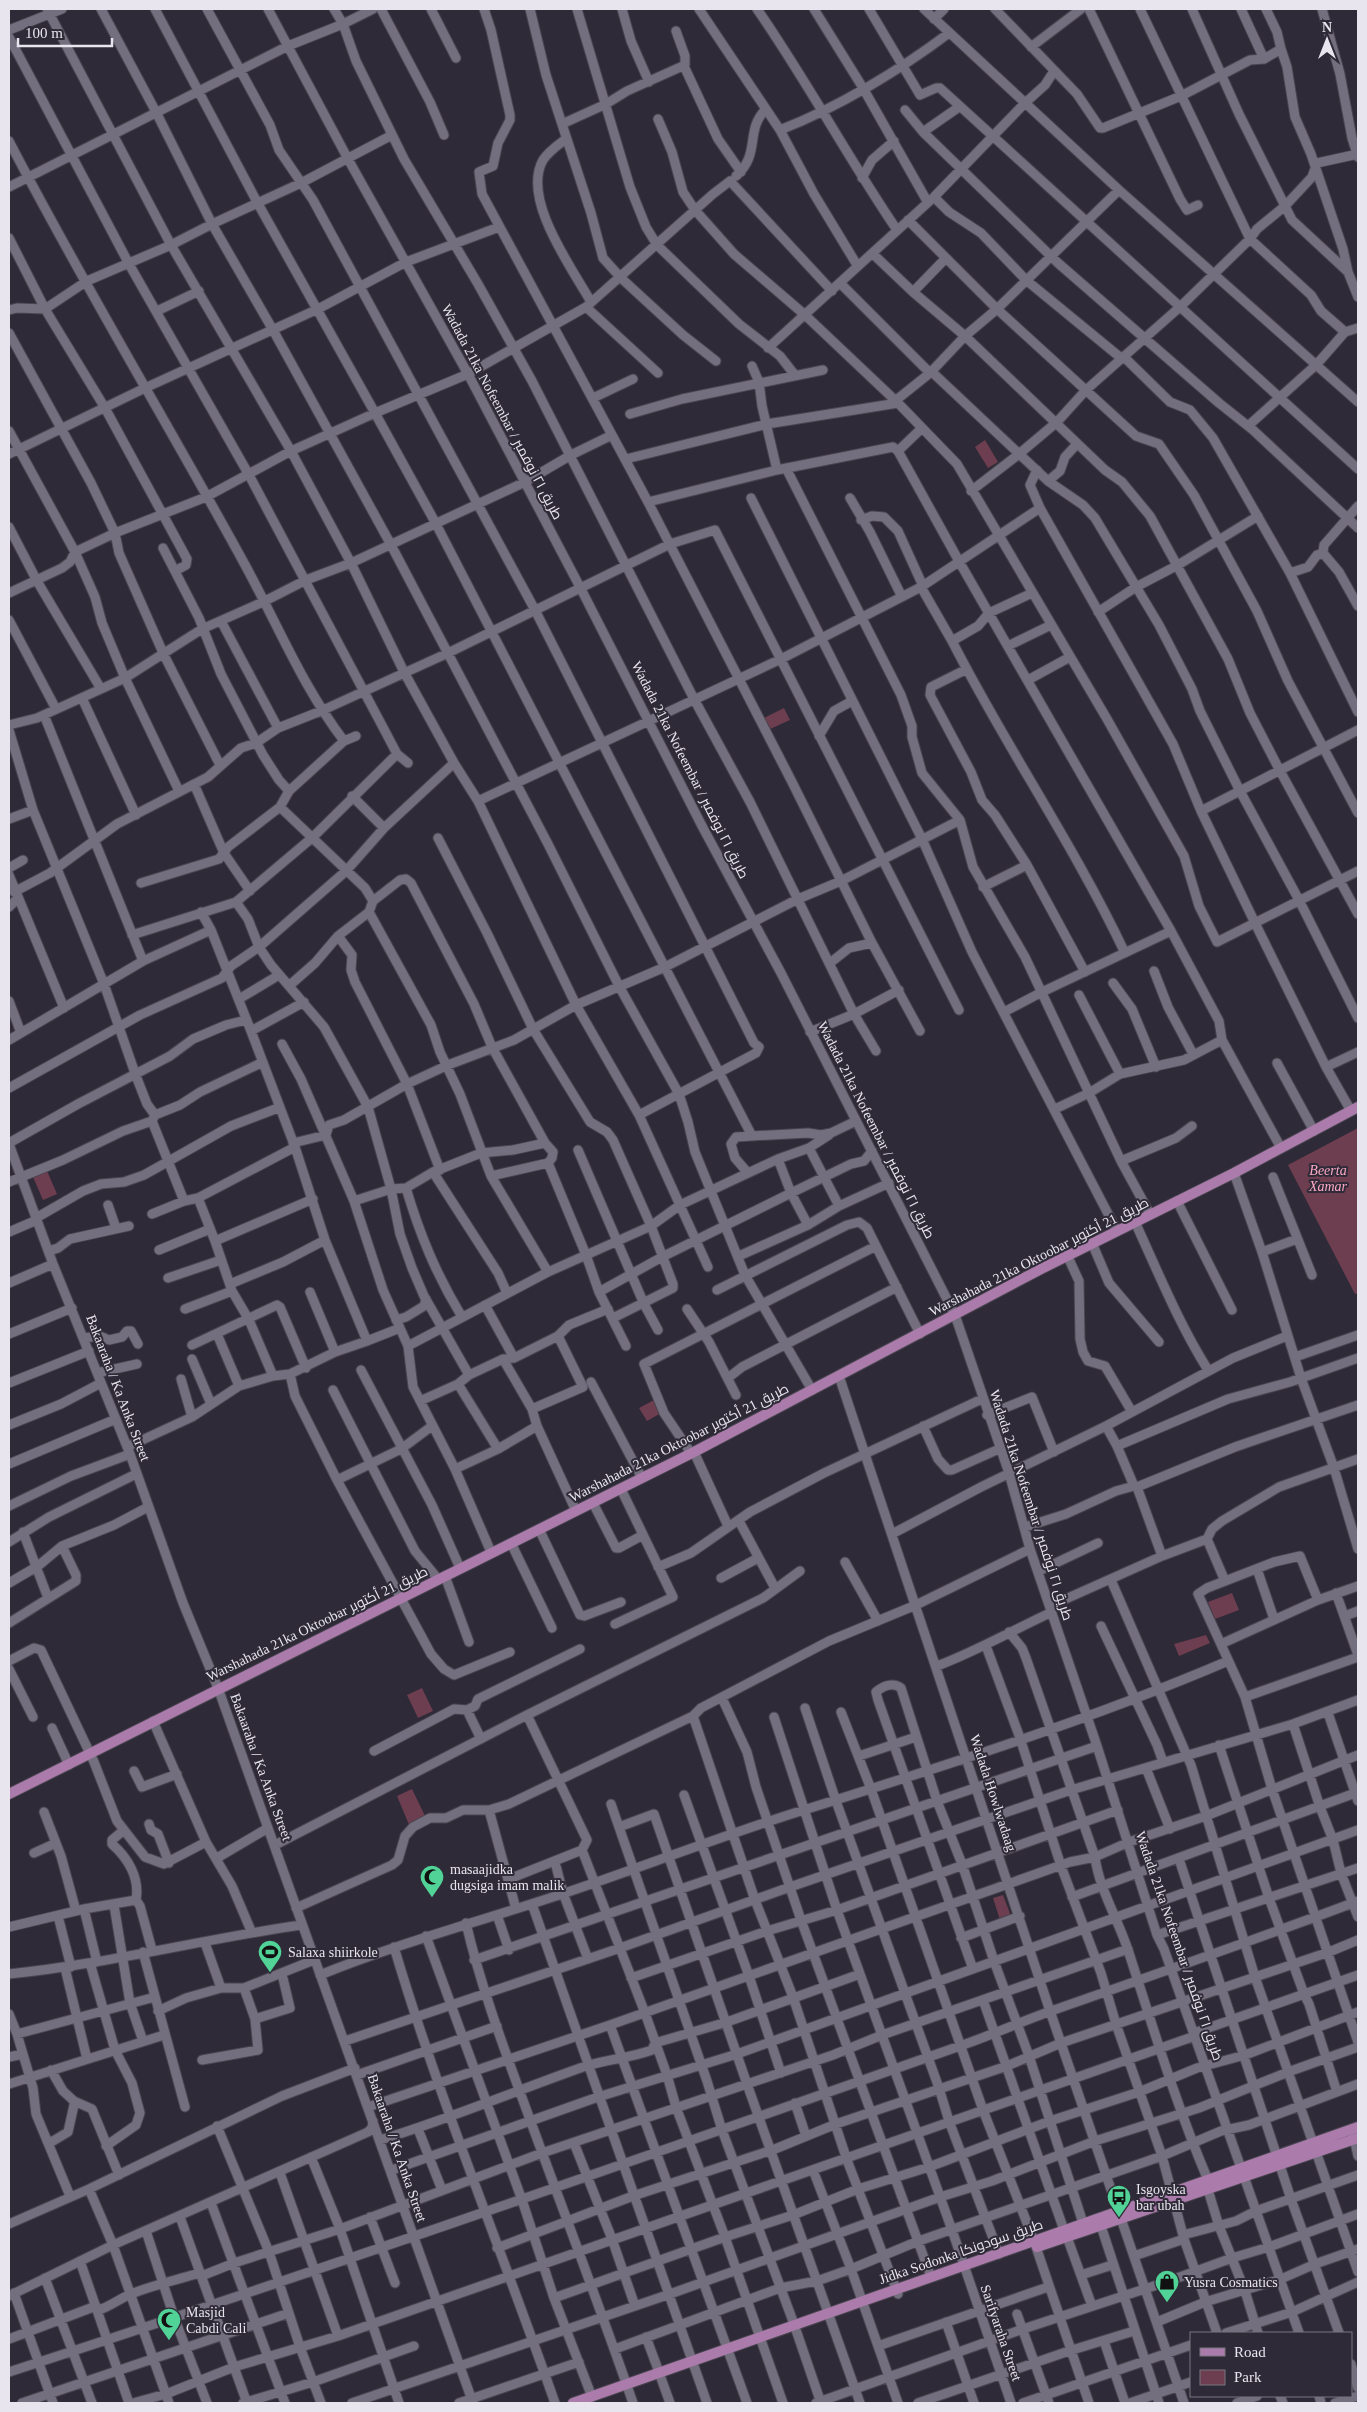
<svg xmlns="http://www.w3.org/2000/svg" width="1367" height="2412" font-family="'Times New Roman',Cairo,serif">
<style>
.green{fill:#6d3e4f}
.lines{fill:none;stroke-linecap:round;stroke-linejoin:round}
.minor-casing{stroke:#494550;stroke-width:11}
.major-casing{stroke:#494550;stroke-width:12}
.minor{stroke:#746f7e;stroke-width:9}
.major{stroke:#ab7cab;stroke-width:10}
.labels{text-anchor:middle;dominant-baseline:central;stroke-width:4;stroke-linejoin:round;paint-order:stroke}
.street-label{font-size:14px;fill:#e8e5ee;stroke:#2f2a37}
.park-label{font-size:14px;font-style:italic;fill:#fba8c4;stroke:#2f2a37}
.poi-label{font-size:14px;fill:#e8e5ee;stroke:#2f2a37;text-anchor:start}
</style>
<rect width="100%" height="100%" fill="#2f2a37"/>
<path class="green" d="M985,440l13,22 -10,6 -13,-21z
M784,708l6,12 -22,10 -6,-11z
M1358,1128v165l-3,1 -67,-129z
M47,1171l10,23 -14,6 -10,-23z
M656,1399l7,13 -16,9 -8,-13z
M1232,1593l7,17 -24,9 -7,-17z
M1206,1635l4,8 -31,13 -5,-12z
M422,1688l11,23 -15,7 -11,-23z
M412,1789l14,29 -16,9 -13,-31z
M1003,1895l8,21 -11,4 -7,-22z"/>
<g class="lines">
<defs>
<path id="minor" d="M47,9l124,236 120,206 60,112 53,109 50,91 24,38 98,204 63,110 69,152
M101,9l55,103 56,112 61,106 117,213 158,301 71,142 60,108 9,28 7,30 50,123 67,115
M155,9l102,193 118,211 93,-39 118,-67 127,-113 17,-13 102,110
M207,9l63,116 9,25 34,50 222,410 219,433 5,4 -3,6 -117,62
M268,9l80,150 120,215 113,215 121,237 79,147 174,342 54,158 21,76 67,197 60,189 7,14 135,384
M334,9l9,15 30,-15
M381,9l49,93 14,33
M431,9l25,49
M484,9l7,21 19,85v5l-12,23 -5,23 -14,6 3,22 130,241
M530,9l16,66 45,138 12,45 18,20 62,57 33,26
M577,9l53,178 16,40 11,18 82,79 41,32 14,18
M622,9l9,32 18,41
M699,9l81,121 34,64 43,71
M757,9c50,72 91,149 140,221
M814,9l49,79 64,113
M869,9l51,86 16,-7h4l418,381
M924,9l195,181 239,212
M995,9l82,85 23,34h3l78,-32 69,-36 14,-1 17,-10 -4,-17 -11,-23
M1089,9l91,190 7,11 11,-5
M1140,9l110,230 61,56 10,16 24,21
M1192,9l47,105 53,106 56,52
M1241,9l23,50
M1322,9l18,65 12,64 6,19
M934,19l10,-10
M9,30l53,-21
M9,37l120,227 120,211 137,258 11,21 11,9
M1031,47l50,-38
M1281,49l6,18 8,50 16,37 32,95 5,23 10,25
M684,66l34,73 23,33
M905,110l18,22 135,131 161,140 34,27 105,98
M658,119l14,33 11,40 12,18 39,44 71,61 93,88 59,61 150,255 77,137 15,50 18,36 141,-71
M562,124l44,-20 21,-13 58,-26v-9l-9,-25
M780,130c57,-22 120,-60 169,-97
M923,132l36,-25
M566,139c-8,6 -17,12 -23,21 -22,39 29,108 48,142
M9,141c74,143 158,281 235,422 33,60 58,123 100,178
M736,176c25,-22 9,-45 29,-66
M862,178l10,-18 22,-19
M9,187l279,-141 55,-22 13,37 48,98 74,125 54,97 162,318 56,103 104,212 22,37
M934,197l15,15 32,21 45,47 95,78 5,1 44,43 20,8 23,28 77,135 68,139
M908,220l89,89 139,127 23,8 35,51 63,116 31,70 70,132
M9,238l36,71 60,99 82,151 -1,6 -11,6
M873,254l40,38 52,44 140,134 17,12 28,34 78,143 22,54 29,56 79,145
M841,284l89,89 2,-1 116,109 35,24 12,13 64,107 33,64 8,22 40,80 59,109 59,118
M913,292l32,-33
M586,307l72,66
M9,310l8,-2 28,1 42,-28 84,-36 41,-21 89,-41 91,-48
M157,311l42,-20
M9,333l82,150 24,50 91,-36 85,-46 84,-38 60,109 317,614 56,-3 13,2 10,-2 25,-12
M768,348l166,-151 91,-94 20,-18 9,-14
M752,366l7,16 3,24 15,64
M593,398l40,-19
M895,401l35,-28 35,-37 32,-27 122,-119
M630,414l52,-15 141,-29
M1248,426l69,-62 28,-32 13,-4
M9,431l66,121 40,-19 4,20 45,102 56,110
M898,451l24,-23
M9,454l136,-66 173,-79 88,-47 93,-35
M626,459l141,-35 131,-21
M786,468l115,227 11,31v11l10,36 38,47 13,47 52,90 96,204 29,53
M1037,470l-7,15 10,23 133,236 28,67 54,112 71,144 25,44
M1048,481l12,-10 5,-14 12,-13
M971,491l48,-37 38,-32 29,-32 95,-84 69,-67 7,-10 28,-23 27,-29 5,-14 41,-9
M751,498l171,341 50,113 145,279
M850,498l20,34 32,65
M648,502l144,280 80,161 48,88
M861,520l11,-4 12,1 14,14 25,55
M9,527l28,54 64,108 24,-11 77,-49 61,-27 43,-22 45,-17 174,-81 46,-27 41,-20 36,67 129,-32 116,-23 5,4 62,112 211,368 48,90 3,19 59,108
M163,548l36,70 22,56 42,81 16,25 10,11
M75,552l20,45 7,26 23,55 54,113
M1323,553l16,19 19,34
M1290,573l18,-6 9,-12 6,-2 1,-8 34,-39
M921,587l31,54
M9,593l53,-25 8,-6 5,-10
M1032,593l-43,20 -11,13 -26,15c54,106 122,204 173,312
M1098,612l38,-25 42,-22 80,-49
M9,620l47,89
M221,621l57,107
M1008,646l43,-21
M967,669l-36,18 -1,8 41,77 11,28 13,15 32,50 58,107
M1028,680l42,-23
M82,698l54,117
M44,715l99,246
M9,725l28,-7 64,-29
M9,730l24,80 71,174 32,92 11,28 8,11 -3,6 32,80 14,-3 17,43 17,50 17,29 24,56
M819,736l15,-25 18,-10
M194,784l30,69 26,38
M352,796l32,32
M478,801l303,-142 140,-72 119,-79
M280,807l85,81 8,13
M1201,811l157,-81
M9,819l24,-9
M438,838l49,95 46,96 57,93 17,10 6,8 38,86 22,58v4l-60,30
M9,868l14,-8
M9,875l55,133
M141,883l78,-24 9,-12 52,-40 9,-16 55,-50 12,-5
M983,887l44,-22
M14,892l36,-19 67,-49 91,-47 33,-29 15,-5 22,-15 43,-17 127,-58 222,-109 45,-14 244,480
M236,902l12,17 11,28 12,18 53,62 44,80 23,82 9,45 12,34 12,28 45,79
M9,907l8,-8
M201,912l10,18 40,101 44,116 30,93 42,101 33,-13
M369,912l62,113 9,27 20,42 31,82 57,96
M132,935l104,-33 77,-65 84,-83
M338,936l14,19 -1,15 4,12 52,102 33,86
M830,963l19,-15 23,-5
M1154,971l14,36 25,47
M1113,983l19,26 24,58
M290,985l25,-22 23,-27 31,-24 4,-11 27,-21 6,-1 5,4 63,121 18,43 53,96 8,9 -1,6 -4,5 -57,13
M1079,995l41,79
M239,999l40,-24
M9,1001l12,32
M1004,1012l38,-20 129,-61
M251,1031l53,-29
M810,1032l44,-18 45,-24
M9,1040l134,-79 68,-31
M282,1044l19,35 53,122 29,89 25,56 5,41 42,82 36,83
M1277,1063l37,68
M1326,1067l32,-15
M9,1088l131,-73 82,-37 9,-12 28,-19 87,-76 38,-43 70,-65
M1055,1109l34,-16 31,-19 64,-14 38,-20
M155,1115l25,-10 20,-13 61,-29
M9,1143l69,-39 92,-48 23,-17 33,-14 20,-5
M293,1143l33,-8 3,-10 15,-5 63,-36 41,-19 66,-25 62,-35 89,-38 133,-68 43,-18 119,-61
M9,1144l44,120 77,190 53,149 35,85 255,715
M809,1148l30,58
M578,1150l66,154 14,26
M778,1159l13,34 17,32
M1121,1161l55,-23 16,-12
M548,1163l38,92 13,37 27,54
M433,1172l65,101 9,20
M748,1173l-13,-15 -4,-14 5,-7 16,-1
M1234,1173l28,79 39,126 33,90 24,81
M1273,1177l39,98
M9,1182l54,-22 60,-29 29,-10
M406,1188c14,47 30,86 56,129
M198,1198l97,-51
M354,1201l37,-12 15,-1 27,-16 48,-19 32,-3 32,-7
M1177,1201l55,109
M108,1205l8,23
M152,1214l32,-13
M36,1218l47,-27 18,-7 23,-2 20,-7 87,-49 47,-18
M1135,1222c23,50 44,102 73,148
M9,1232l28,-12
M215,1241l98,-42
M1092,1243l17,40 50,59
M159,1250l51,-21
M49,1251l9,-3 12,-9 59,-13
M1262,1252l35,-13
M1067,1255l12,26 1,58 3,13 5,9 17,5 27,46
M739,1256l69,-31 31,-19 50,-23
M168,1278l53,-18
M9,1283l44,-19
M230,1284l53,-22 42,-22
M717,1290l130,-65 12,-3 8,6 53,106
M310,1292l25,60
M599,1292l63,-35 129,-64 60,-29 13,-3 8,-10
M485,1305l29,53
M185,1309l47,-18
M687,1309l22,33 27,53
M396,1320l10,-3 18,-11 2,-7
M9,1334l63,-26
M217,1334l22,52
M83,1338l17,-2 9,4 13,-3 5,-6h4l7,13
M192,1345l85,-40 3,2 26,61
M408,1346l140,-74 103,-46 29,-21 98,-46 31,-11 20,-13
M1295,1357l63,-22
M192,1359l19,45
M503,1359l29,50 5,17 39,85
M361,1370l71,135 28,63
M97,1373l40,-9
M290,1374l5,22 42,84 94,174 13,15 10,6 56,-23
M839,1376l211,635 134,392
M728,1378l14,-11 155,-80
M181,1379l11,38
M591,1382l51,96
M9,1383l80,-32
M458,1384l40,65
M333,1390l82,161 23,28
M420,1401l38,-17 11,-9 34,-16 11,-1 44,-22 11,-11 39,-16
M532,1409l51,-22 -25,-51
M987,1415l45,-18 22,55
M9,1425l52,-21 40,-21
M923,1426l15,33 10,11h4l47,-21
M1106,1426l11,20 17,40 3,1 25,69
M1117,1446l111,-47 62,-17 68,-24
M127,1447l65,-30 47,-31 34,-10 17,-2 45,-22 32,-11
M694,1452l34,74
M691,1453l-27,-40 -20,-49 232,-118
M9,1464l107,-45
M455,1469l43,-20 39,-23
M337,1480l64,-31 31,-23
M1137,1487l98,-40 123,-42
M593,1503l23,45h3l24,-13
M9,1506l62,-30 59,-22
M739,1521l36,67
M1025,1527l41,-13 50,-23 18,-5
M539,1529l41,86 4,1 37,-14
M23,1532l25,66
M892,1534l89,-47 125,-61 127,-68 54,-22
M1207,1539l18,42
M9,1542l40,-25 87,-43
M511,1543l41,85
M845,1562l33,59
M658,1567l33,-14 59,-41 74,-39 158,-74
M1257,1569l17,50
M1039,1571l59,-28
M445,1576l24,66
M721,1578l37,-20
M1111,1580l80,185 64,212 103,295
M9,1583l29,-17 24,-20 52,-21 34,-18
M1336,1593l22,62
M1318,1600l-18,-44 -26,6 -67,26 -9,6 47,103 27,92 86,253
M1050,1606l112,-50 45,-17 5,-10 10,-8 57,-34 79,-28
M1345,1616l13,-5
M9,1623l67,-42v-6l-14,-29
M615,1624l58,-27 -52,-108
M1101,1626l56,119 6,17
M1009,1632l13,16 4,10 69,199c4,32 23,62 33,93 25,77 48,155 80,230
M1221,1644l97,-44 40,-14
M986,1646l34,92 41,128 40,107 15,51 46,132 22,83 33,94
M9,1661l25,-13 7,2 53,112 23,59 28,36 19,7 42,-22
M937,1666c40,-15 76,-36 115,-54
M9,1669l24,48
M1245,1697l113,-40
M722,1698l25,54 9,35 45,133 130,357
M805,1708l31,93 103,287 10,33 50,133
M467,1710l14,29
M841,1712l30,77 112,321 51,131 55,162
M1328,1713l30,88
M693,1716l62,184 38,97 54,163 51,134
M774,1717l63,193 115,320 59,173
M153,1721l53,121 26,44 20,47
M1293,1724l27,83 13,33 8,33 17,44
M52,1728l17,37
M1219,1745l50,153 35,96 5,10 28,88
M374,1751l80,-42 13,1 8,-4 3,-7 102,-50
M859,1756l57,-19
M1146,1768l24,61
M134,1771l8,16 35,-13
M684,1795l65,181 32,97
M611,1804l96,277 15,49 72,194
M489,1810l27,99
M44,1812l17,44 15,55
M149,1824l2,6 7,4 11,29
M619,1827l35,-13 93,270 113,319
M124,1830l-12,10v4c16,14 28,34 24,56l4,6 12,44
M275,1845l252,-130 236,-117 37,-27
M582,1850l63,163 22,62 9,32 49,130 58,166
M34,1853l22,-10
M217,1858l51,-30
M1179,1859l112,340 48,134
M555,1862l8,31 25,66
M509,1879l73,-29 5,-10 -60,-125
M1072,1897l286,-105
M532,1904l175,499
M114,1905l16,98 13,38
M296,1908l96,-43 6,-5 7,-24 8,-9 17,-9h16l17,-8h26l20,-6 184,-88 8,-8 128,-67 87,-36 114,-56
M84,1909l13,53
M497,1915l12,35
M58,1916l13,51
M466,1923c16,69 42,136 66,202 34,93 69,185 101,278
M9,1927l75,-18 52,-9
M1157,1935l201,-67
M426,1936l96,264 32,98 38,99
M961,1938l59,-22
M205,1943l16,45
M394,1947c46,155 108,304 161,456
M143,1952l42,155
M474,1960l623,-214
M90,1963l25,87 17,33 8,30 -4,12 -30,21
M65,1968l22,91
M973,1969l-95,-269 -2,-8c7,-6 17,-10 25,-4l36,113 25,63 32,97 35,95 54,167
M9,1974c98,-10 194,-35 292,-49
M320,1975c79,-32 161,-54 242,-81 81,-27 161,-59 242,-84 143,-45 286,-90 424,-149
M631,1978l136,-47 70,-21 281,-100
M983,2000l81,230
M158,2011l28,-13 35,-10h23l70,-28
M9,2014l8,20 16,54 3,26 34,82
M255,2019l35,-11 -8,-34
M610,2025l137,378
M1194,2033l164,-58
M17,2034l138,-37
M345,2041l275,-93 170,-61 281,-97 222,-66 65,-24
M9,2057l14,-3
M202,2060l56,-10 -3,-31 -11,-31
M357,2075l140,-49
M9,2084l155,-49
M74,2101l18,8 27,66
M795,2103l11,33
M368,2107l242,-82 460,-163 25,-5 34,-15 77,-26 152,-61
M217,2126l52,126 31,95 21,56
M418,2129l24,61
M1352,2129l6,27
M380,2140c70,-21 137,-50 206,-74 23,-7 44,-8 66,-16l3,-7 72,-21 133,-48
M47,2141h6l15,-9 6,-27v-4l-11,-10 -12,-21
M574,2143l38,96 23,67
M311,2157l29,72 59,174
M392,2170l206,-73 139,-43 621,-224
M813,2170l38,99 47,134
M280,2173l58,163
M89,2189l24,56 56,158
M1208,2190l11,36 26,65 13,42
M211,2203l74,200
M180,2217l67,186
M370,2217l25,66
M9,2224l80,-35 193,-93 73,-28
M1101,2226l58,177
M146,2231l28,86 33,86
M1183,2235l53,-14 20,-10 102,-36
M1067,2237l25,69
M497,2248l136,-52 142,-47 61,-25 171,-58 54,-23 268,-91 29,-12
M1134,2256l50,-17
M80,2261l49,142
M1081,2275l31,-10
M45,2278l47,125
M14,2293l39,110
M9,2296l104,-51 255,-113 4,-4 1,-7
M554,2298l171,-61 68,-22 65,-26 71,-22 121,-46 89,-29 58,-24 48,-13 113,-43
M1017,2314l32,89
M946,2322l28,81
M1157,2322l48,-20 76,-23 34,-15 43,-15
M796,2330l25,73
M1226,2333l66,-21 66,-30
M646,2337l13,35
M9,2339l87,-33 3,4c12,-4 20,-11 32,-16 22,-9 46,-14 68,-21l5,2 30,-12 106,-34 202,-76 291,-98 49,-20 246,-86
M1104,2341l21,62
M878,2346l170,-59
M615,2349l165,-61 37,-7 34,-12 65,-27 246,-86 59,-25 28,-6 109,-41
M1351,2364l7,24
M9,2372c319,-104 635,-215 951,-326 32,-11 62,-25 94,-36 102,-36 204,-71 304,-109
M661,2378l9,25
M1280,2396l3,7
M1319,2396l2,7
M22,2403l267,-90
M133,2403l33,-9 68,-27 104,-31 857,-300
M243,2403l70,-21 101,-36
M352,2403l318,-109 270,-97 52,-16 103,-40 104,-33 89,-36 70,-25
M459,2403l120,-41
M816,2403l207,-74 146,-48 63,-23 37,-11 89,-33
M918,2403l151,-52 65,-20
M1023,2403l168,-58
M1130,2403l61,-21
M1237,2403l20,-7
M1335,2403l23,-7"/>
<path id="major" d="M9,1794l685,-342 347,-183 193,-96 124,-66
M1037,2247l321,-109
M573,2403l785,-276"/>
</defs>
<use href="#minor" class="minor-casing"/>
<use href="#major" class="major-casing"/>
<use href="#minor" class="minor"/>
<use href="#major" class="major"/>
</g>
<defs>
<symbol id="mosque-pin" viewBox="-11 -11 22 30"><path d="M0 17L-7.5 6A9.5 9.5 0 1 1 7.5 6Z" fill="#51d398" stroke="#2f2a37"/><path d="M3.5-4.9A6 6 0 1 0 3.5 4.9A5 5 0 1 1 3.5-4.9Z" fill="#111"/></symbol>
<symbol id="stadium-pin" viewBox="-11 -11 22 30"><path d="M0 17L-7.5 6A9.5 9.5 0 1 1 7.5 6Z" fill="#51d398" stroke="#2f2a37"/><path d="M0-5a6.5 5 0 1 0 0 10a6.5 5 0 1 0 0-10ZM-3.5-1.8h7v3.6h-7Z" fill="#111"/></symbol>
<symbol id="bus-pin" viewBox="-11 -11 22 30"><path d="M0 17L-7.5 6A9.5 9.5 0 1 1 7.5 6Z" fill="#51d398" stroke="#2f2a37"/><path d="M-5-6H5V4H4V6H2V4H-2V6H-4V4H-5ZM-3.5-4V0h7V-4ZM-3.5 1.2v1.5H-2V1.2ZM2 1.2v1.5H3.5V1.2Z" fill="#111"/></symbol>
<symbol id="shop-pin" viewBox="-11 -11 22 30"><path d="M0 17L-7.5 6A9.5 9.5 0 1 1 7.5 6Z" fill="#51d398" stroke="#2f2a37"/><path d="M-5-2.5h2.3a2.7 3.5 0 0 1 5.4 0H5L5.5 6h-11ZM-1.5-2.5h3a1.5 2.3 0 0 0-3 0Z" fill="#111"/></symbol>
</defs>
<g fill-rule="evenodd">
<use href="#mosque-pin" x="418" y="1863" width="28" height="38"/>
<use href="#stadium-pin" x="256" y="1938" width="28" height="38"/>
<use href="#bus-pin" x="1105" y="2183" width="28" height="38"/>
<use href="#shop-pin" x="1153" y="2268" width="28" height="38"/>
<use href="#mosque-pin" x="155" y="2306" width="28" height="38"/>
</g>
<g class="labels">
<g class="street-label">
<text transform="translate(502 412) rotate(62)">Wadada 21ka Nofeembar / طريق ٢١ نوفمبر</text>
<text transform="translate(690 770) rotate(63)">Wadada 21ka Nofeembar / طريق ٢١ نوفمبر</text>
<text transform="translate(876 1130) rotate(63)">Wadada 21ka Nofeembar / طريق ٢١ نوفمبر</text>
<text transform="translate(1039 1257) rotate(-27)">Warshahada 21ka Oktoobar طريق 21 أكتوبر</text>
<text transform="translate(118 1388) rotate(69)">Bakaaraha / Ka Anka Street</text>
<text transform="translate(679 1443) rotate(-27)">Warshahada 21ka Oktoobar طريق 21 أكتوبر</text>
<text transform="translate(1031 1505) rotate(72)">Wadada 21ka Nofeembar / طريق ٢١ نوفمبر</text>
<text transform="translate(317 1624) rotate(-26)">Warshahada 21ka Oktoobar طريق 21 أكتوبر</text>
<text transform="translate(261 1767) rotate(70)">Bakaaraha / Ka Anka Street</text>
<text transform="translate(993 1793) rotate(72)">Wadada Howlwadaag</text>
<text transform="translate(1179 1946) rotate(71)">Wadada 21ka Nofeembar / طريق ٢١ نوفمبر</text>
<text transform="translate(397 2148) rotate(71)">Bakaaraha / Ka Anka Street</text>
<text transform="translate(961 2252) rotate(-19)">Jidka Sodonka طريق سودونكا</text>
<text transform="translate(1001 2333) rotate(71)">Sarifyaraha Street</text>
</g>
<g class="park-label">
<text x="1328" y="1170">Beerta<tspan x="1328" dy="16">Xamar</tspan></text>
</g>
<g class="poi-label">
<text x="450" y="1869">masaajidka<tspan x="450" dy="16">dugsiga imam malik</tspan></text>
<text x="288" y="1952">Salaxa shiirkole</text>
<text x="1136" y="2189">Isgoyska<tspan x="1136" dy="16">bar ubah</tspan></text>
<text x="1184" y="2282">Yusra Cosmatics</text>
<text x="186" y="2312">Masjid<tspan x="186" dy="16">Cabdi Cali</tspan></text>
</g>
</g>
<rect width="1367" height="2412" fill="none" stroke="#e8e5ee" stroke-width="20"/>
<rect x="1190" y="2332" width="162" height="65" fill="#2f2a37" stroke="#797580"/>
<rect x="1200" y="2348" width="25" height="8" fill="#ab7cab" stroke="#797580"/>
<text x="1234" y="2357" font-size="15" fill="#e8e5ee">Road</text>
<rect x="1200" y="2370" width="25" height="15" fill="#6d3e4f" stroke="#797580"/>
<text x="1234" y="2382" font-size="15" fill="#e8e5ee">Park</text>
<g transform="translate(1327 40)" stroke="#2f2a37" stroke-width="4" paint-order="stroke">
<path d="M0-4L9 19L0 12L-9 19Z" fill="#e8e5ee"/>
<text y="-8" font-size="14" font-weight="bold" text-anchor="middle" fill="#e8e5ee">N</text>
</g>
<path d="M18 38v8h94v-8" fill="none" stroke="#e8e5ee" stroke-width="2.5"/>
<text x="25" y="38" font-size="15" fill="#e8e5ee" stroke="#2f2a37" stroke-width="4" paint-order="stroke">100 m</text>
</svg>
